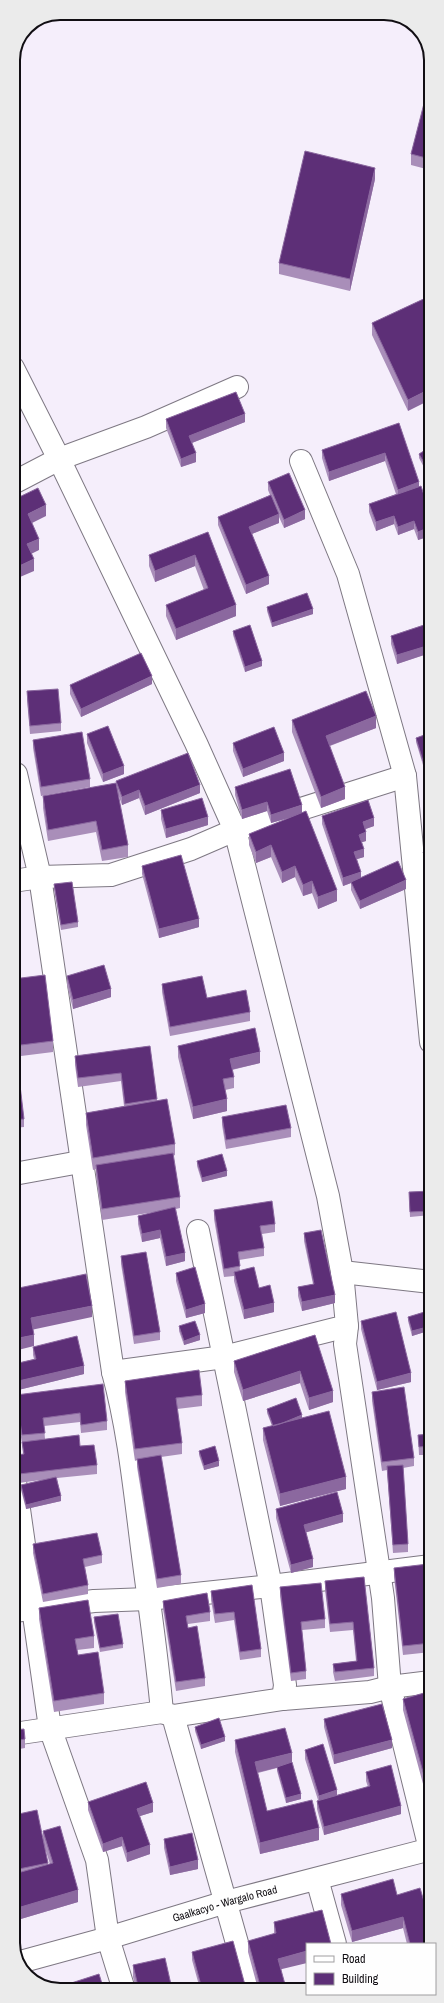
<svg xmlns="http://www.w3.org/2000/svg" width="444" height="2003" font-family="'Archivo Narrow',sans-serif">
<style>
.lines{fill:none;stroke-linecap:round;stroke-linejoin:round}
.minor-casing{stroke:#7e7883;stroke-width:24}
.minor{stroke:#fff;stroke-width:22}
.wall{fill:#a98eb9;fill-rule:evenodd}
.shaded-wall{fill:#8b689f}
.building{fill:#5d2f77;stroke:#8b689f}
.labels{text-anchor:middle;dominant-baseline:central;stroke-width:4;stroke-linejoin:round;paint-order:stroke}
.street-label{font-size:11px;fill:#110e13;stroke:#fefefe}
.rim{fill:none;stroke:#110e13;stroke-width:2}
</style>
<rect width="100%" height="100%" fill="#f5eefb"/>
<g class="lines">
<defs>
<g id="minor">
<path d="M13,368l46,91 137,284 39,87 93,366 14,76 89,10"/>
<path d="M301,461l47,113 57,202 26,266"/>
<path d="M13,483l46,-24 87,-32 91,-40"/>
<path d="M16,774l24,103 73,495c15,55 21,112 28,168 7,57 16,114 21,172l11,4 77,273"/>
<path d="M13,881l27,-4 71,-2 80,-26 44,-19 170,-54"/>
<path d="M14,1174l66,-12"/>
<path d="M198,1231l73,355 14,99 -2,14"/>
<path d="M347,1326l-2,18 38,254 7,89 40,162"/>
<path d="M113,1372l111,-15 123,-31 -5,-54"/>
<path d="M14,1474l36,254 47,132 11,78 16,52"/>
<path d="M14,1611l80,-10 54,-2 123,-13 160,-20"/>
<path d="M173,1716l110,-17 87,-7 20,-5 41,-5"/>
<path d="M14,1734l148,-22"/>
<path d="M317,1879l18,65"/>
<path id="s1" d="M20,1962l88,-24 118,-36 205,-53"/>
</g>
</defs>
<use href="#minor" class="minor-casing"/>
<use href="#minor" class="minor"/>
</g>
<path class="wall" d="M430,85v85l-19,-5v-11z
M375,179l-25,112 -71,-17v-11z
M430,296l-22,115 -36,-76v-12z
M166,419l79,3 -53,21 4,19 -15,5 -15,-39z
M399,423l20,63 11,27v23l-12,4 -4,-11 -16,6 -4,-11 -18,7 -7,-19v-8l27,-10 -11,-33 -56,20 -7,-23v-8z
M430,429v15l-3,-9v-5z
M427,449l-1,22 -7,-13v-4z
M268,482l37,37 -21,9 -5,-11v6l-27,11 17,50 -23,10 -28,-69v-8l52,-22 -2,-5z
M208,532l28,84 -60,24 -10,-24v-11l38,-15 -9,-24 -40,16 -6,-16v-11z
M267,607l46,7 -41,13 -5,-16z
M430,623v30l-33,11 -6,-20v-8z
M233,631l29,35 -17,6 -12,-37z
M152,684l-71,33 -11,-23v-9z
M27,691l34,32v8l-31,3 -3,-34z
M292,720l84,8 -46,18 15,53 -24,9 -29,-76z
M430,733l-7,32 -7,-23v-4z
M87,734l37,40 -21,8 -16,-39z
M33,740l57,39v8l-49,9 -8,-48z
M233,743l51,18 -41,16 -10,-26z
M116,781l84,12 -55,22 -6,-17 -17,7 -4,-11 10,51v12l-26,4 -6,-29 -48,9 -5,-33v-12l73,-12z
M235,787l67,26 35,88 -19,8 -6,-16 -9,3 -8,-19 -13,6 -11,-26 -15,6 -7,-18v-11l40,-16 -18,5 -4,-12 -25,8 -7,-24z
M161,810l47,15 -42,13 -5,-19z
M322,816l52,10 -9,3 1,12 -4,1 2,15 -7,2 4,19 45,11 -46,20 -9,-19v-7l-8,3 -21,-62z
M430,849l1,30 -8,-19v-8z
M142,866l57,61 -40,11 -17,-64z
M54,884l24,38v5l-17,3 -7,-41z
M67,976l44,21 -38,12 -6,-24z
M13,979l40,62v11l-40,5z
M162,984l45,14 43,14v9l-80,15 -8,-44z
M150,1046l7,55 18,43v11l-2,1 7,41v11l-4,1 9,52 -19,5 -6,-28 -18,4 -4,-18v-8l17,-4 -53,8 -6,-44v-7l-3,1 -7,-45v-12l38,-7 -3,-25 -43,6 -3,-22v-9z
M178,1046l82,17 -28,7 2,7v11l-9,2 2,21 -34,8 -15,-62z
M13,1060l11,59v8l-11,1z
M222,1117l69,11v9l-65,12 -4,-24z
M197,1161l30,15 -25,6 -5,-16z
M431,1191v24l-21,2 -1,-21z
M214,1210l61,14v8l-13,2 2,14v8l-25,4 1,11 19,17 15,24 -30,7 -10,-38v-5l-10,1 -10,-58z
M304,1233l31,70 -33,8 -4,-15v-9l15,-3 -9,-43z
M121,1256l39,76v8l-26,4 -13,-80z
M176,1273l29,40 -19,5 -10,-37z
M431,1310v20l-19,6 -4,-15v-4z
M361,1321l50,61 -34,8 -16,-61z
M179,1326l21,14 -16,5 -5,-14z
M315,1335l18,67 -24,8 -9,-27 -57,18 -9,-29v-11z
M33,1347l51,27 -70,17v-27l20,-5 -1,-4z
M125,1381l77,14v11l-25,3 5,34v11l-21,3 20,118v9l-24,4 -20,-121v-7l-2,1 -10,-69z
M372,1392l42,66v8l-11,2 5,76v8l-15,1 -6,-83 -5,1 -10,-70z
M16,1395l91,26v9l-26,3 -1,-11 -36,4 1,13 35,7 17,19v9l-40,4 4,23 -35,8 -5,-19v-5l20,-5 -22,3 -3,-20v-8l7,-1 -1,-10 -6,-40z
M267,1409l35,9 44,71 -66,17 -17,-66v-12l9,-2 -5,-13z
M431,1434v21h-12l-1,-20z
M199,1451l20,15 -15,4 -5,-15z
M276,1509l67,13 -37,10 7,35 -22,6 -15,-55z
M33,1544l69,11v8l-17,4 3,18v9l-45,8 -10,-49z
M394,1568l37,23v61l-28,3 -9,-78z
M364,1577l10,91v8l-39,5 -2,-9v-8l23,-3 -3,-31 -23,2 -5,-42v-9z
M252,1585l9,64v8l-21,3 -6,-40 -19,3 -4,-23v-9z
M280,1587l45,32v9l-23,2 4,41v8l-15,2 -11,-85z
M163,1601l47,11v9l-22,3v4l17,50v8l-29,5 -13,-82z
M39,1608l55,28v12l-17,2 1,5 26,38v11l-50,8 -15,-93z
M94,1617l29,27v4l-23,4 -6,-30z
M431,1691l-2,115 -26,-96v-11z
M324,1719l68,29 -58,16 -10,-37z
M195,1727l30,14 -24,8 -6,-18z
M14,1730l11,9v9l-11,2z
M235,1740l57,23 9,36 -15,4 -9,-32v-3l-19,5 9,38 52,29 -59,14 -25,-102z
M305,1750l32,45 31,-8 -2,-6v-9l35,42 -77,21 -7,-26v-8l1,-1 -13,-41z
M88,1802l65,10 -13,4 10,38 -23,8 -5,-16 -19,6 -15,-42z
M14,1815l29,26v-10l35,71 -64,19zM44,1845l6,19h-2v-1z
M164,1839l34,30 -28,6 -6,-27z
M341,1894l56,1 34,49h-24l-4,-16 -51,14 -11,-37z
M322,1910l-41,60 5,18 21,1h-49l-10,-37v-11l26,-7v-12z
M192,1952l53,37h-45l-8,-29z
M133,1965l39,24 -36,1 -3,-13z"/>
<path class="shaded-wall" d="M375,168v11l-25,112v-12z
M430,389v11l-22,11v-11z
M245,414v8l-56,22v-8z
M196,453v9l-15,5v-8z
M385,453v8l-56,20v-9z
M430,464v4l-4,3v-5z
M419,482v9l-21,7v-8z
M46,505v11l-18,9v-11z
M305,510v9l-21,9v-8z
M279,514v9l-30,12v-8z
M394,516v8l-18,7v-9z
M414,521v8l-16,6v-8z
M430,527v9l-12,4v-8z
M39,539v11l-12,6v-12z
M195,555v11l-40,16v-11z
M34,559v12l-21,9v-11z
M269,576v8l-23,10v-9z
M236,605v11l-60,24v-11z
M313,609v5l-41,13v-4z
M430,645v8l-33,11v-9z
M262,661v5l-17,6v-5z
M152,676v8l-71,33v-8z
M376,716v12l-50,19v-11z
M284,753v8l-41,16v-8z
M430,758v5l-7,2v-4z
M124,766v8l-21,8v-8z
M200,785v8l-55,22v-9z
M345,787v12l-24,9v-11z
M139,790v8l-17,7v-8z
M267,802v9l-25,8v-9z
M302,805v9l-31,9v-8z
M208,817v8l-42,13v-9z
M374,818v8l-11,4v-8z
M366,832v9l-7,2v-8z
M271,845v12l-15,6v-11z
M364,849v8l-10,3v-8z
M295,866v11l-13,6v-11z
M361,872v8l-10,2v1l-8,3v-8z
M406,880v9l-46,20v-8z
M312,881v12l-9,3v-11z
M337,890v11l-19,8v-12z
M199,919v8l-40,11v-9z
M111,989v8l-38,12v-9z
M260,1052v11l-30,7v-11z
M227,1099v12l-34,8v-12z
M227,1171v5l-25,6v-4z
M160,1230v8l-18,4v-8z
M185,1253v8l-19,5v-9z
M335,1295v8l-33,8v-9z
M274,1303v9l-30,7v-9z
M205,1304v9l-19,5v-8z
M92,1306v11l-61,13v-12z
M431,1326v4l-19,6v-5z
M34,1335v11l-20,5v-12z
M200,1335v5l-16,5v-4z
M84,1366v8l-70,17v-9z
M300,1371v12l-57,18v-11z
M411,1373v9l-34,8v-8z
M333,1391v11l-24,8v-12z
M302,1415v5l-29,6z
M219,1461v5l-15,4v-4z
M346,1477v12l-66,17v-12z
M61,1496v5l-35,8v-4z
M343,1514v8l-39,11v-8z
M313,1559v8l-22,6v-8z
M225,1737v4l-24,8v-4z
M392,1740v8l-58,16v-9z
M292,1753v11l-37,9v-11z
M337,1790v9l-18,6v-9z
M301,1794v5l-15,4v-5z
M429,1794h2v11l-2,1z
M153,1803v9l-16,5v-8z
M401,1806v8l-77,21v-8z
M319,1828v12l-59,14v-11z
M122,1837v9l-19,6v-8z
M150,1845v9l-23,8v-9z
M198,1860v9l-28,6v-8z
M78,1890v12l-64,19v-12z
M403,1917v11l-51,14v-11z
M307,1951v12l-29,7v-11z
M245,1985v4h-16z"/>
<path class="building" d="M429,84l1,1v74l-19,-5z
M305,151l70,17 -25,111 -71,-16z
M430,296v93l-22,11 -36,-77z
M236,392l9,22 -56,22 7,17 -15,6 -15,-40z
M399,423l20,59 -21,8 -13,-37 -56,19 -7,-22z
M430,429v10l-3,-9z
M427,449l3,6v9l-4,2 -7,-12z
M289,473l16,37 -21,10 -16,-38z
M421,486l9,27v14l-12,5 -4,-11 -16,6 -4,-11 -18,6 -7,-18z
M38,488l8,17 -18,9 11,25 -12,5 7,15 -21,10v-69z
M271,495l8,19 -30,13 20,49 -23,9 -28,-68z
M208,532l28,73 -60,24 -10,-24 42,-17 -13,-33 -40,16 -6,-16z
M307,593l6,16 -41,14 -5,-16z
M430,623v22l-33,10 -6,-19z
M250,625l12,36 -17,6 -12,-36z
M141,653l11,23 -71,33 -11,-24z
M58,689l3,34 -31,3 -3,-35z
M366,691l10,25 -50,20 19,51 -24,10 -29,-77z
M108,726l16,40 -21,8 -16,-40z
M274,727l10,26 -41,16 -10,-26z
M82,732l8,47 -49,8 -8,-47z
M430,733v25l-7,3 -7,-23z
M188,753l12,32 -55,21 -6,-16 -17,7 -6,-16z
M290,769l12,36 -31,10 -4,-13 -25,8 -7,-23z
M116,783l12,62 -26,5 -6,-29 -48,9 -5,-34z
M202,798l6,19 -42,12 -5,-19z
M368,800l6,18 -11,4 3,10 -7,3 5,14 -10,3 7,20 -18,6 -21,-62z
M306,811l31,79 -19,7 -6,-16 -9,4 -8,-19 -13,6 -11,-27 -15,7 -7,-18z
M430,849l1,21 -8,-18z
M181,855l18,64 -40,10 -17,-63z
M398,861l8,19 -46,21 -9,-19z
M72,882l6,40 -17,3 -7,-41z
M104,965l7,24 -38,11 -6,-24z
M45,975l8,66 -40,5v-67z
M202,976l5,22 39,-8 4,22 -80,15 -8,-43z
M255,1028l5,24 -30,7 4,18 -11,2 4,20 -34,8 -15,-61z
M150,1046l7,53 -32,5 -4,-31 -43,5 -3,-22z
M13,1060h4l7,59 -11,1z
M167,1099l8,45 -82,14 -7,-45z
M286,1105l5,23 -65,12 -4,-23z
M173,1153l7,44 -78,12 -6,-44z
M222,1154l5,17 -25,7 -5,-17z
M431,1191v20l-21,1 -1,-20z
M272,1201l3,23 -15,2 4,22 -26,4 2,14 -16,3 -10,-59z
M175,1207l10,46 -19,4 -6,-27 -18,4 -4,-18z
M321,1230l14,65 -33,7 -4,-15 16,-3 -10,-51z
M146,1252l14,80 -26,4 -13,-80z
M195,1267l10,37 -19,6 -10,-37z
M254,1267l5,21 11,-3 4,18 -30,7 -10,-38z
M86,1274l6,32 -61,12 3,17 -20,4v-50z
M431,1310v16l-19,5 -4,-14z
M396,1312l15,61 -34,9 -16,-61z
M195,1321l5,14 -16,6 -5,-15z
M315,1335l18,56 -24,7 -9,-27 -57,19 -9,-29z
M77,1336l7,30 -70,16v-18l22,-5 -3,-12z
M199,1370l3,25 -26,3 6,45 -47,6 -10,-68z
M103,1384l4,37 -26,4 -1,-12 -37,5 2,15 -23,2 -6,-40z
M404,1387l10,71 -32,4 -10,-70z
M296,1398l6,17 -22,9 -7,2 -6,-17z
M329,1411l17,66 -66,17 -17,-66z
M431,1434v12l-12,1 -1,-12z
M79,1435l1,11 14,-1 3,20 -78,9 -3,-19 8,-1 -2,-12z
M215,1446l4,15 -15,5 -5,-15z
M161,1455l20,120 -24,4 -20,-120z
M403,1465l5,79 -15,1 -6,-79z
M56,1477l5,19 -35,9 -5,-20z
M337,1492l6,22 -39,11 9,34 -22,6 -15,-56z
M97,1533l5,22 -19,4 5,26 -45,9 -10,-50z
M428,1564l3,27v52l-28,3 -9,-78z
M364,1577l10,91 -39,4 -2,-8 24,-3 -4,-39 -23,2 -5,-43z
M321,1583l4,36 -24,3 5,49 -15,2 -11,-86z
M252,1585l9,64 -21,3 -6,-40 -19,2 -4,-23z
M207,1593l3,19 -24,4 2,12 9,-2 8,52 -29,4 -13,-81z
M88,1600l6,36 -19,3 3,16 20,-3 6,41 -50,8 -15,-93z
M118,1614l5,30 -23,4 -6,-31z
M431,1691v103h-2l-26,-95z
M382,1704l10,36 -58,15 -10,-36z
M219,1718l6,19 -24,8 -6,-18z
M285,1728l7,25 -37,9 12,49 45,-11 7,28 -59,15 -25,-103z
M24,1729l1,10 -11,2v-11z
M323,1744l14,46 -18,6 -14,-46z
M292,1762l9,32 -15,4 -9,-31z
M391,1765l10,41 -77,21 -7,-26 53,-15 -4,-14z
M146,1782l7,21 -16,6 13,36 -23,8 -5,-16 -19,7 -15,-42z
M37,1810l11,53 -34,7v-55z
M60,1826l18,64 -64,19v-35l39,-11 -10,-32z
M192,1833l6,27 -28,7 -6,-28z
M393,1879l4,16 23,-7 11,37v19h-21l-7,-27 -51,14 -11,-37z
M322,1910l9,34h-24v7l-29,8 8,29 21,-6v7h-46l-13,-48 28,-8 -2,-11z
M233,1941l12,44 -16,4h-27l-10,-37z
M165,1958l7,31 -33,1 -6,-25z
M99,1974l5,16 -51,-1z"/>
<g class="labels">
<g class="street-label">
<text stroke="none"><textPath href="#s1" startOffset="213">Gaalkacyo - Wargalo Road</textPath></text>
</g>
</g>
<path d="M0 0H444V2003H0ZM60 20H384A40 40 0 0 1 424 60V1943A40 40 0 0 1 384 1983H60A40 40 0 0 1 20 1943V60A40 40 0 0 1 60 20Z" fill="#ebebeb" fill-rule="evenodd"/>
<path class="rim" d="M60 20H384A40 40 0 0 1 424 60V1943A40 40 0 0 1 384 1983H60A40 40 0 0 1 20 1943V60A40 40 0 0 1 60 20Z"/>
<rect x="306" y="1943" width="130" height="52" fill="#fefefe" stroke="#9f9ea0"/>
<rect x="314" y="1956" width="20" height="6" fill="#ffffff" stroke="#9f9ea0"/>
<text x="342" y="1963" font-size="12" fill="#110e13">Road</text>
<rect x="314" y="1973" width="20" height="12" fill="#5d2f77" stroke="#9f9ea0"/>
<text x="342" y="1983" font-size="12" fill="#110e13">Building</text>
</svg>
